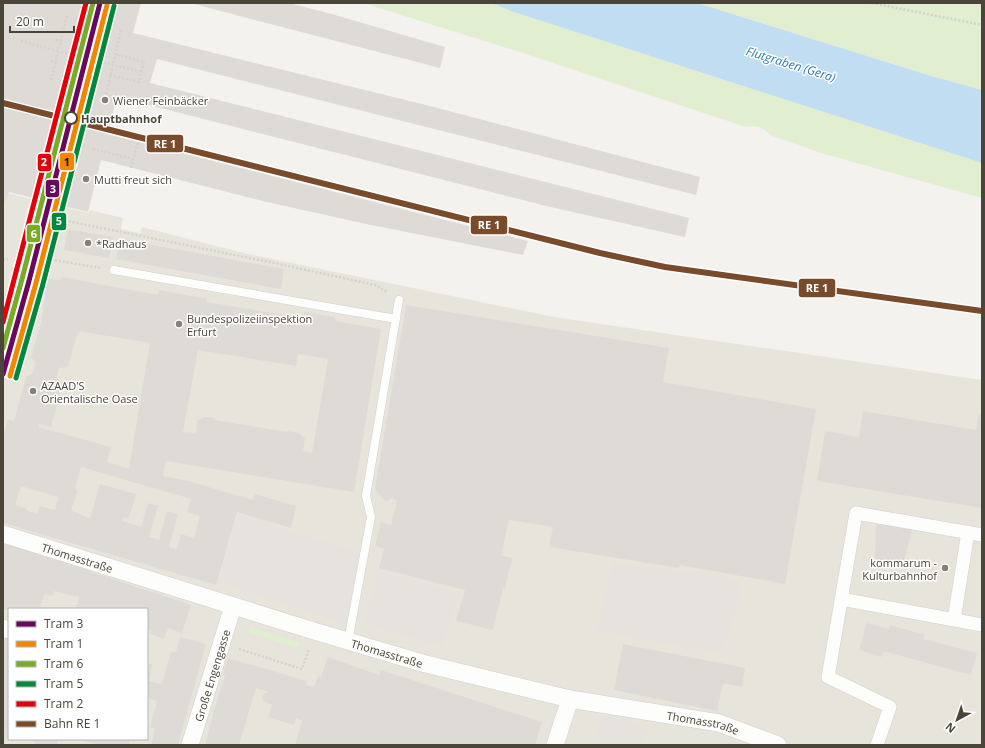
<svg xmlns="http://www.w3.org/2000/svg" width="985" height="748" font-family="'Open Sans',sans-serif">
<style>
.residential{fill:#e7e4dc;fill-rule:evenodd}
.green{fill:#e1eecf}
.parking{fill:#e6e3df}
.water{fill:#c0ddf1}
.building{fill:#dedbd6;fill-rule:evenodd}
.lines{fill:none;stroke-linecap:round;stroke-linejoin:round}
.minor-tunnel{stroke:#d2cfca;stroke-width:17;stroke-dasharray:17 8;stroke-linecap:butt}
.service-casing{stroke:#d2d0cb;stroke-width:9}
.pedestrian-casing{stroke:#d2d0cb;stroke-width:14}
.minor-casing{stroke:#d2d0cb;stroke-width:18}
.path{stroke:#d3d2cc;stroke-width:2.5;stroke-dasharray:2 2;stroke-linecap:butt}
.service{stroke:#fdfdfc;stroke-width:8}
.pedestrian{stroke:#fdfdfc;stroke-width:13}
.minor{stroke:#fdfdfc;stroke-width:17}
.rail-1-casing{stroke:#fff;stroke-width:9}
.rail-1{stroke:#7a4b2a;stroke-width:6}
.tram-1-casing{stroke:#fff;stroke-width:8}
.tram-2-casing{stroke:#fff;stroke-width:8}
.tram-3-casing{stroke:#fff;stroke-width:8}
.tram-4-casing{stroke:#fff;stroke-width:8}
.tram-5-casing{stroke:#fff;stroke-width:8}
.tram-1{stroke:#67095f;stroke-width:5}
.tram-2{stroke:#f18700;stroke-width:5}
.tram-3{stroke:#78ac28;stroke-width:5}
.tram-4{stroke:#00883c;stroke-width:5}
.tram-5{stroke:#e3000b;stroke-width:5}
.poi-dot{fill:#868178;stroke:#fff;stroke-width:1.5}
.stop-dot{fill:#fff;stroke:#4b4439;stroke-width:2}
.labels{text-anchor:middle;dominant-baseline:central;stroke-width:3;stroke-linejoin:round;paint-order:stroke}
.poi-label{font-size:11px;fill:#4b4439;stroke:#fff;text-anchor:start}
.stop-label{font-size:11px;font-weight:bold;fill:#4b4439;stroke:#fff;text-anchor:start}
.street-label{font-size:11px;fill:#4b4439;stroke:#fff}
.water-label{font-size:12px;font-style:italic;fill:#2e7ab2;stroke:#fff}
.line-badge{stroke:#fff;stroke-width:1.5}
.badge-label{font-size:11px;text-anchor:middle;font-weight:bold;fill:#fff}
.pale-badge-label{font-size:11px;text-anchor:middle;font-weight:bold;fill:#111}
</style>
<rect width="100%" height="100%" fill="#f4f2ee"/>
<path class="residential" d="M3,192l85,21 2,-3 33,8 -2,11 19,4 2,-6 106,27 306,63 428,63v365h-979zM9,609h138v130h-138z"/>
<path class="green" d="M363,3h128l23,9 468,151v35l-161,-45 -51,-18c-7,-8 -13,-10 -24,-8l-226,-75z
M697,3h285v87l-51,-14z
M250,627l50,16 -2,5 -50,-16z"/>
<path class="parking" d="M238,515l121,37 -11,73 -129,-43z
M612,562l131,18 -20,74 -126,-23z
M379,571l81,22 -18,54 -78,-24z
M603,715l46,12 -5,18h-40l-11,-4z"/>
<path class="water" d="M491,3h206l234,73 51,14v73l-468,-151z"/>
<path class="building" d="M3,3h138l-8,30 289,71 278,73 -4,18 -539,-136 -7,24 539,135 -4,19 -139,-31 -429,-109 -10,37 421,107 -5,14 -157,-31 -99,-22 -166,-42 -13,52 -79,-20 -6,14z
M190,3h99l39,10 117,34 -5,21z
M68,229l45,8 -4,21 -45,-8z
M120,239l164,30 -3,20 -165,-30z
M61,277l97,18 1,-5 48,9 -1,3 97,16 1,-6 31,5v4l46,8 -27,163 -188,-31 -3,15 25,5 65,19 2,-6 41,12 -5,22 -54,-16 -21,73 -213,-62v-87l5,-17 5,2 2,-4 11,-40 6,-3 4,-12 -5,-4 10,-35 5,-34 3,-11 11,2zM78,331l72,12 -21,126 -22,-7 4,-15 -73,-20 1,-3 12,3 11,-41 -2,-5 -4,-1 3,-12 9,-1zM198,350l98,16 2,-12 30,5 -16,94 -9,-2 2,-13 -6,-5 -10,-2 -3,1 -71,-12 -3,-3h-8l-7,4 -1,12 -13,-1zM81,467l110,32 -4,13 13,4 -6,22 -13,-4 -4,15 -8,-2 9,-33 -11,-3 -8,29 -10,-3 9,-31 -10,-3 -7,24 -19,-6 2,-4 5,1 7,-24 -36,-10 -10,35 -19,-9 7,-20 -3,-2zM21,486l38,11 -4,13 -15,-4 -3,8 -11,-4v-2l-11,-3z
M406,305l263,43 -6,34 153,27 -31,175 -105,-19 -1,3 -130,-21 4,-20 -44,-7 -8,35 11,3 -7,31 -2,-1 -10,42 -37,-9 9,-31 -86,-22 5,-19 -9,-3 6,-24 10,3 6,-24 -5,-3 -6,4 -11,-13z
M863,411l113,19 3,-16 3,1v93l-165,-27 8,-50 34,6z
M876,522l34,4 2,5 -9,33 -28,-5z
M3,542l60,19 23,9 105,35 -9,28 -14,-5 -4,11 -14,-5 1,-4 -4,-1v-20h-71l3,-12 -25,-6 -2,5 -7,-2 -5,13 5,2h-36v2l-6,-2z
M867,623l22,6 1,-4 35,10 -2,4 54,14 -6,22 -88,-24 -1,6 -23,-7z
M3,630l6,2v102l-1,-1 -4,12z
M180,637l26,7 -28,101h-27l4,-16 -5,-2 7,-26 -10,-3v-35l5,1 -3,17 13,3 9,-33 5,1z
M623,644l122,24 -3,19 -19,-4 -6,28 -103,-21z
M328,657l51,18 2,-5 161,52 -7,23h-240l7,-24 -6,-3 -2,7 -26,-8 4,-12 -9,-4 -1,-4 2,-3 5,-2 -13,-4 -17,57h-34l8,-31 12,-39h-2l5,-17 79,23 -1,4 8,2 4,-11 3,1z
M27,739h31l-1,6h-23l1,-3z
M76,739h54l-1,6h-30z"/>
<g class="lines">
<path class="minor-tunnel" d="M43,201l50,-198"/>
<defs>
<path id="service" d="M114,270l282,49
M348,641l23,-124 -5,-21 33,-196"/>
<path id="pedestrian" d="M841,599l141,26
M954,620l14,-88
M877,745l13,-38 -62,-30 28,-164 126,22"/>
<g id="minor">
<path d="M3,349l19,-67 21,-81"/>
<path id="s1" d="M3,534l311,97 108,32 148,36 149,24 59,22"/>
<path d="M3,628l6,2"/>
<path id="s2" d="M190,745l43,-139"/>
<path d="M555,745l15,-46"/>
</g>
</defs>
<use href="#service" class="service-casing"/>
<use href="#pedestrian" class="pedestrian-casing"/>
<use href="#minor" class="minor-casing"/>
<path class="path" d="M872,3l110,22
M56,40l7,2
M21,41l37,10
M61,52l81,20
M51,61l7,2
M110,75l29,7 5,-20 -29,-8
M51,80l16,-64
M106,94l15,-64
M75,144l9,2
M93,149l40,10
M131,168l7,-26
M57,219l222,45 96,21 12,7
M47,259l54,9
M3,260l5,-1
M239,649l63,20 7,-20"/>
<use href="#service" class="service"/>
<use href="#pedestrian" class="pedestrian"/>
<use href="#minor" class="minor"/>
<defs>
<path id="rail-1" d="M3,103l597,150 65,14 317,44"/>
</defs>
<use href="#rail-1" class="rail-1-casing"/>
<use href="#rail-1" class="rail-1"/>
<defs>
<path id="tram-1" d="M3,374l26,-93 71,-278"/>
<path id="tram-2" d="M10,376l26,-93 71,-278"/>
<path id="tram-3" d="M3,348l19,-69 71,-276"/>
<path id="tram-4" d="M16,378l27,-94 71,-278"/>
<path id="tram-5" d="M3,322l83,-319"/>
</defs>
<use href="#tram-1" class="tram-1-casing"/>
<use href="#tram-2" class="tram-2-casing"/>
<use href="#tram-3" class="tram-3-casing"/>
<use href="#tram-4" class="tram-4-casing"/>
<use href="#tram-5" class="tram-5-casing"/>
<use href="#tram-1" class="tram-1"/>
<use href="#tram-2" class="tram-2"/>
<use href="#tram-3" class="tram-3"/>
<use href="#tram-4" class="tram-4"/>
<use href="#tram-5" class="tram-5"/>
</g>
<g class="poi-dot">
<circle cx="105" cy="100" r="4"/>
<circle cx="86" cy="179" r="4"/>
<circle cx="88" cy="243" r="4"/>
<circle cx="179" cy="324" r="4"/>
<circle cx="33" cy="391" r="4"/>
<circle cx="945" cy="568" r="4"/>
</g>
<circle class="stop-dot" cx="71" cy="118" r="6"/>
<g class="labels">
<g class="poi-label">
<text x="113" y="100">Wiener Feinbäcker</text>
<text x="94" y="179">Mutti freut sich</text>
<text x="96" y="243">*Radhaus</text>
<text x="187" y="318">Bundespolizeiinspektion<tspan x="187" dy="13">Erfurt</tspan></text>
<text x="41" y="385">AZAAD'S<tspan x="41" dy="13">Orientalische Oase</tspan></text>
<text x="937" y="562" text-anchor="end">kommarum -<tspan x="937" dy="13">Kulturbahnhof</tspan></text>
</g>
<g class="stop-label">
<text x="81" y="118">Hauptbahnhof</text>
</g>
<g class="street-label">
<text stroke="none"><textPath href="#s1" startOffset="78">Thomasstraße</textPath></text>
<text stroke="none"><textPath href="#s1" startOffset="402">Thomasstraße</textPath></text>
<text stroke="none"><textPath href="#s2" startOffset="73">Große Engengasse</textPath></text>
<text stroke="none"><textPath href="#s1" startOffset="726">Thomasstraße</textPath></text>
</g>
<g class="water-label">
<text transform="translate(791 64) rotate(17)">Flutgraben (Gera)</text>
</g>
</g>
<g class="line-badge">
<rect x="146" y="134" width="38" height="19" rx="4" fill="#7a4b2a"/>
<rect x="59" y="152" width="16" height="19" rx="4" fill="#f18700"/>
<rect x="37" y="153" width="15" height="19" rx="4" fill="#e3000b"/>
<rect x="45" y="179" width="15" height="19" rx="4" fill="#67095f"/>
<rect x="51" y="212" width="16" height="19" rx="4" fill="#00883c"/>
<rect x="470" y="215" width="38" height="20" rx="4" fill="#7a4b2a"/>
<rect x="26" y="224" width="15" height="19" rx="4" fill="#78ac28"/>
<rect x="798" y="278" width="38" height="20" rx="4" fill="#7a4b2a"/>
</g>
<g class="badge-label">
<text x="165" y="148">RE 1</text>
<text x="44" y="166">2</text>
<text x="53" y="193">3</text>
<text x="59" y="225">5</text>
<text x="489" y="229">RE 1</text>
<text x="34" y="238">6</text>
<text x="817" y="292">RE 1</text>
</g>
<g class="pale-badge-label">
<text x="67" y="166">1</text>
</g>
<rect width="985" height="748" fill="none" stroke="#4b4439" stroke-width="8"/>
<rect x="8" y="608" width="140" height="132" fill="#ffffff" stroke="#b7b4b0"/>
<rect x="16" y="621" width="20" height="6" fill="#67095f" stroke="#b7b4b0"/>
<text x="44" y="628" font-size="12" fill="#4b4439">Tram 3</text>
<rect x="16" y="641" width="20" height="6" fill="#f18700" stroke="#b7b4b0"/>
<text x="44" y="648" font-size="12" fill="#4b4439">Tram 1</text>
<rect x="16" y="661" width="20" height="6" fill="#78ac28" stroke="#b7b4b0"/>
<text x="44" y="668" font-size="12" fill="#4b4439">Tram 6</text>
<rect x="16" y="681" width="20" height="6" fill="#00883c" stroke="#b7b4b0"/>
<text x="44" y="688" font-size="12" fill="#4b4439">Tram 5</text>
<rect x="16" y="701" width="20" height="6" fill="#e3000b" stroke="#b7b4b0"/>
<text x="44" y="708" font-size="12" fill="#4b4439">Tram 2</text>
<rect x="16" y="721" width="20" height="6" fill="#7a4b2a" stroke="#b7b4b0"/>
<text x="44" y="728" font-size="12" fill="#4b4439">Bahn RE 1</text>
<g transform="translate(957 720) rotate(220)" stroke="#ffffff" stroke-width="3" paint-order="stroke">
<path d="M0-3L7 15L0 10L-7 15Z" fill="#4b4439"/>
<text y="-6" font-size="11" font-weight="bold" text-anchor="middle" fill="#4b4439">N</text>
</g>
<path d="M10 26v6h64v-6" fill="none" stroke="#4b4439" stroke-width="2"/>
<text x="16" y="26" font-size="12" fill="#4b4439" stroke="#ffffff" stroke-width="3" paint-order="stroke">20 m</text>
</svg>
